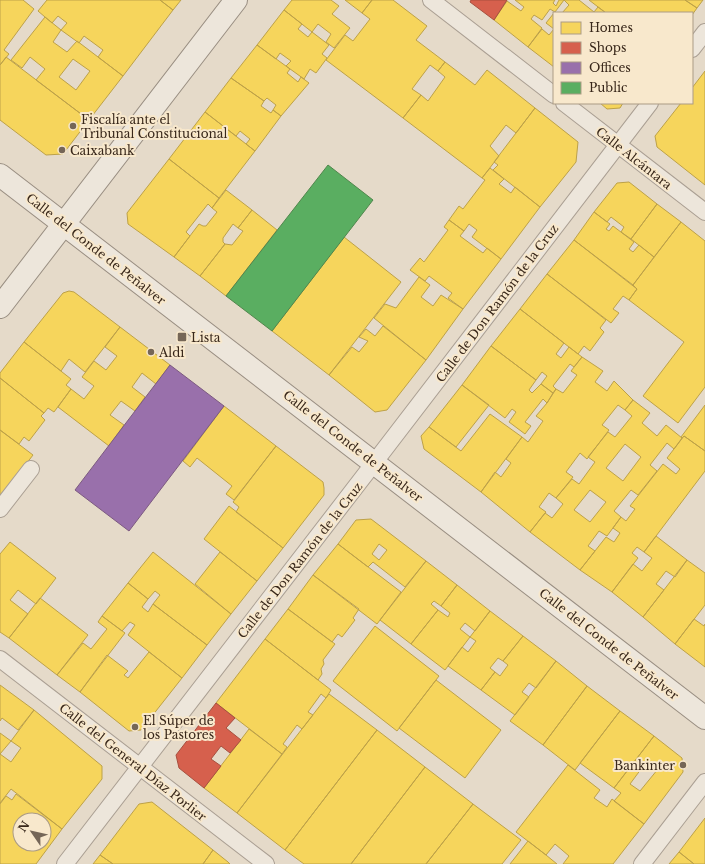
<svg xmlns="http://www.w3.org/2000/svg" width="705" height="864" font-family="'Libre Baskerville',serif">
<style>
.homes{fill:#f6d55c;stroke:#bda148;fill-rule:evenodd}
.shops{fill:#d6604d;stroke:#a74f3e}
.offices{fill:#9970ab;stroke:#7c5a80}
.public{fill:#5aae61;stroke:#50864c}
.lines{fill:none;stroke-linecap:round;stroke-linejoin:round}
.street-casing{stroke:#aa9f93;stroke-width:18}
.secondary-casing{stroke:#998e82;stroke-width:24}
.street{stroke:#ede6db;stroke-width:16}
.secondary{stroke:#ede6db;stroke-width:22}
.poi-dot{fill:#756657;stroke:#f8e8cc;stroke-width:1.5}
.labels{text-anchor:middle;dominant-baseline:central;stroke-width:4;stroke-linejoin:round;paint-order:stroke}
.poi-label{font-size:12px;fill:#38271a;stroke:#f8e8cc;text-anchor:start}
.street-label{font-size:12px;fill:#38271a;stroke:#f8e8cc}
</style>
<rect width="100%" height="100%" fill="#e5dac9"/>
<path class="homes" d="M0,0h23l11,9 -30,41 5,4 -9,11z
M47,0h113l13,10 -50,66 -25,-19 5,-7 -19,-14 -5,7 -18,-13 6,-7 -9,-7 -6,7 -14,-12z
M160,0h21l-8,10z
M292,0h39l8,6 -7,8 18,14 -16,20 -8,-6 5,-8 -13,-10 -6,8 -28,-22z
M345,0h27l-10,13z
M372,0h21l34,26 -11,14 29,22 -7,9 -8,-6 -18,24 9,6 -18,23 -77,-58 19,-25 8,6 17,-22 -8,-6z
M515,0h40l-2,3 3,3 3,-6h5l-9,12 -5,-3 -8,11 -8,-5 -3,4 11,9 -14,19 -34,-27 13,-19 14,10 3,-4z
M564,0h15l15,12 4,-5 8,6h-44l7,-8z
M589,0h96l12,8 -5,7v-2h-86z
M685,0h18l-6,8z
M284,10l18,14 -4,5 10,8 4,-5 17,13 -7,9 5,4 -11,15 -6,-4 -6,10 -18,-13 5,-5 -11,-8 -4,6 -19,-14z
M554,13v54l-26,-20 14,-18 7,6 5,-6 -8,-6z
M45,17l16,13 -8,12 14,10 10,-11 46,35 -34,44 -53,-40 9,-11 -15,-12 -8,11 -11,-8zM73,59l17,12 -14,19 -17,-13z
M257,45l33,24 -3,4 11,9 3,-5 8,6 -28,33 -8,-6 3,-5 -9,-7 -3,3 -33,-23z
M6,57l83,63 -26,34 -17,1 -46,-35v-55z
M445,62l30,23 12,-15 48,38 -19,25 -10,-8 -16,21 9,10 -17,22 -79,-60 18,-23 7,6 17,-24 -7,-6z
M705,71v114l-48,-38 -2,-11 26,-33h11v-15z
M231,78l33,23 -3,5 10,7 2,-3 8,6 -26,35 -9,-7 4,-5 -10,-8 -4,5 -31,-24z
M600,103h23l-3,5 -13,1z
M535,108l43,34 -2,20 -36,45 -47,-37 5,-5 -4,-3z
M205,112l50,39 -36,47 -50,-39z
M169,159l50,39 -7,10 -4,-4 -22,28 4,4 -16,21 -46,-33 -1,-11z
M490,168l14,11 -5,5 12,9 4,-6 25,20 -39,52 -29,-22 5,-7 -8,-6 -5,7 -15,-11 10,-14 4,3 22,-29 -3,-2z
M629,182l28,22 -26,35 -10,-7 3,-5 -13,-10 -4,5 -13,-10 23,-29z
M226,190l26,20 -14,18 -5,-4 -10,14v4l2,2 -25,32 -26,-19 25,-33 4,2h3l11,-14 -5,-4z
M657,204l24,18 -27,35 -23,-18z
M252,210l25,20 -51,66 -26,-20 25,-32 7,1 11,-14 -5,-3z
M594,212l16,12 -4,5 3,2 4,-5 21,16 -5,7 4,3 6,-7 15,12 -21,28 -59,-45z
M449,220l15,11 -4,5 23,17 4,-5 14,11 -38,50 -15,-11 4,-5 -23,-17 -4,5 -15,-11 10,-12 4,4 24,-32 -4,-3z
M681,222l24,19v146l-27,36 -35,-27 41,-54 -55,-42 8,-11 -4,-4z
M344,237l57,45 -72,93 -57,-44z
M574,240l63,49 -8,11 -6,-4 -10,13 6,4 -8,10 -64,-49z
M547,274l59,46 -6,8 4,4 -14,19 -6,-5 -6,8 -58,-45z
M419,277l11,8 -9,12 12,9 8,-11 22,14 -37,51 -52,-42 11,-14 11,4z
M69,291l5,1 46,35 -35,45 -16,-13 -8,12 -37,-29 39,-49z
M520,309l44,34 -8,11 5,4 8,-11 13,10 -8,10 -4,-3 -17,22 3,3 -3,4 -12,-9 6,-8 -5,-4 -6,8 -45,-34z
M383,326l43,34 -39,50 -12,2 -46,-37 23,-28 7,5 9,-11 -9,-4 7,-8 9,7z
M120,327l50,38 -14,19 -14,-11 -10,14 13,10 -10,14 -14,-10 -11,14 14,10 -15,21 -51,-39 13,-18 13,10 10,-13 -12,-9 12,-16 12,9 11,-14 -12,-9z
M24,342l47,37 -5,6 5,4 -17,23 -6,-4 -4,5 -44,-35v-5z
M491,346l45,34 -7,10 3,3 9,-9 12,9 -6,10 -4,-4 -18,23 6,4 -6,8 -16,-12 7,-10 -4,-3 -7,9 -43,-33z
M582,357l21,14 -8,11 12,9 7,-10 19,19 -8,10 -7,-5 -16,20 7,5 -22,29 -7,-6 -14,19 7,5 -17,21 -7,-5 -10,14 7,5 -16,20 -49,-40 14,-20 6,5 10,-14 -5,-4 16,-22 6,5 15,-21 -7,-5 11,-13 9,-14 7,4 14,-18 -6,-4z
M0,378l44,35 -3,3 4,4 -16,21 -5,-4 -5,7 -19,-14z
M462,385l27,20 -33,42 -27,-20z
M633,400l17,13 -8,10 15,13 9,-11 16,13 -8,11 -7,-6 -17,22 7,6 -19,24 -7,-5 -17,21 7,6 -14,19 -8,-5 -11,15 7,5 -15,19 -50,-38 15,-19 7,5 11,-14 -7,-6 16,-19 7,5 16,-22 -7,-5 20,-25 7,5 17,-21 -7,-6zM625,444l16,13 -18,24 -17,-13zM590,490l16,12 -16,20 -16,-12z
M705,405v46l-21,-15 -2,2 -1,-1z
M224,406l52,40 -42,54 -8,-6 6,-8 -35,-28 -7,9 -7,-6z
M490,414l32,23 -41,55 -57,-43 -3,-13 8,-9 32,24z
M0,430l33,25 -33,43z
M684,436l21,15v20l-61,81 -7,-5 -5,6 6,5 -26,34 -32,-22 26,-33 8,5 6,-9 -7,-5 8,-11 5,4 9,-12 -5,-3 33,-42 13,10 4,-5 -13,-11z
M276,446l47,36 1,6v7l-41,53 -47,-36 3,-5 -6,-5z
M229,506l54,42 -26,33 -53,-42z
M371,519l55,42 -21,26 -32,-25 -5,5 -30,-23 18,-24zM379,544l8,6 -8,10 -7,-6z
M656,536l31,24 -12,17 -9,-6 -10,13 8,6 -21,27 -31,-25 21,-28 9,7 10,-13 -8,-6z
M10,542l46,36 -20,26 -18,-14 -8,10 18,14 -19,24 -9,-6v-78z
M338,544l63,48 -24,32 -64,-49z
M153,552l78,62 -24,31 -54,-41 7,-9 -5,-4 -7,8 -20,-16z
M220,552l37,29 -26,33 -36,-30z
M687,560l18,13v32l-30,39 -32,-27z
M426,561l31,24 -16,21 -7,-5 -3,3 7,6 -27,34 -31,-24z
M313,575l46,34 -6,9 2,2 -13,17 -4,-3 -6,8 -44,-33z
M128,583l20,16 -6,8 6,5 5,-8 54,41 -25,33 -54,-43 7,-10 -5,-3 -8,9 -20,-15z
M457,585l33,26 -15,20 -10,-8 -5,6 10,8 -25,33 -34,-26 27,-34 10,7 2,-4 -9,-7z
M40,598l48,37 -31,40 -48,-37z
M288,609l47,35 -12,16 1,4 -3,5 1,5 -4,6 -53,-41z
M490,611l33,25 -20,25 -5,-3 -8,10 5,4 -14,18 -33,-24 14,-19 6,5 8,-11 -6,-4z
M102,616l23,17 -45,59 -23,-17 26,-32 8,6 16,-20 -9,-7z
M694,619l10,7 1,-2v43l-30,-23z
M375,626l64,50 -42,55 -64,-50z
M523,636l33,25 -20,27 -7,-5 -7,9 7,5 -14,18 -34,-25 14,-18 5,4 8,-11 -5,-4z
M265,639l66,51 -5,8 -5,-4 -13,18 5,3 -11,14 -5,-4 -14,19 4,3 -5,7 -66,-51z
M149,652l33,26 -41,52 -12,1 -49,-39 27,-37 21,16 -4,4 4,3z
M556,661l31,25 -44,59 -33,-24z
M436,680l65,50 -36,48 -66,-50z
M0,685l34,25 -16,20 -16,-12 -2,3z
M587,686l33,25 -45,59 -32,-25z
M329,694l48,36 -92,120 -48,-37z
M34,710l68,56v13l-40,50 -51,-40 -11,14v-49l11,8 10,-14 -10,-7z
M620,711l34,25 -40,52 -34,-25z
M249,729l33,25 -45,59 -33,-25z
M377,730l48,37 -74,97h-47l-19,-14z
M0,733l11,8 -11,13z
M654,736l28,22 1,14 -39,52 -30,-23 7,-8 -7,-5zM647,761l11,8 -18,22 -10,-7z
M568,765l32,25 -6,8 13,9 5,-8 32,25 -31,40h-50l6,-8 -14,-12 -9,11 -30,-23z
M425,767l48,37 -47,60h-75z
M16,794l46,35 -26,35h-36v-60l6,-8 6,4zM20,820h24v24h-24z
M152,802l61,48 -10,14h-90l-13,-9 39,-51z
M473,804l48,36 -19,24h-76z
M705,818v46h-11l-15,-12z
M528,841l18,14 11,9h-47z
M213,850l15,12 2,2h-27z
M679,852l15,12h-25z
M100,855l13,9h-20z"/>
<path class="shops" d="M471,0h36l-13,20 -24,-18z
M216,703l19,15 -9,10 15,12 -11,13 -9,-7 -10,13 10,7 -17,22 -25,-20 -3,-13z"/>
<path class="offices" d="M170,365l54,41 -95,125 -54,-41z"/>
<path class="public" d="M328,165l45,35 -101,131 -46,-35z"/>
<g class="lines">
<defs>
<path id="street" d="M431,0l123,95
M692,49l13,-17
M564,103l141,109
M0,509l31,-40
M0,659l266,205
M65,864l309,-401 276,-360
M642,864l63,-82"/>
<path id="secondary" d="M0,175l705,543
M0,307l236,-307"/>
</defs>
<use href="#street" class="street-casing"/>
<use href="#secondary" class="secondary-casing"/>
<use href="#street" class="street"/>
<use href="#secondary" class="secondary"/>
</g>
<g class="poi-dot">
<circle cx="73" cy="126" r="4"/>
<circle cx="62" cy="150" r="4"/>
<rect x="177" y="332" width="10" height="10" rx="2"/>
<circle cx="151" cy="352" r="4"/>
<circle cx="135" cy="727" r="4"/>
<circle cx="683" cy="765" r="4"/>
</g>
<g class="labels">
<g class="poi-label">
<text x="81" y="119">Fiscalía ante el<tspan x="81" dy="14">Tribunal Constitucional</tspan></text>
<text x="70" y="150">Caixabank</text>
<text x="191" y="337">Lista</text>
<text x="159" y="352">Aldi</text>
<text x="143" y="720">El Súper de<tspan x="143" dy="14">los Pastores</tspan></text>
<text x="675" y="765" text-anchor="end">Bankinter</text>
</g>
<g class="street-label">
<text transform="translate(634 158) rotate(38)">Calle Alcántara</text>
<text transform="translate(96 249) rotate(38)">Calle del Conde de Peñalver</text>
<text transform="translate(497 303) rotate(-53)">Calle de Don Ramón de la Cruz</text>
<text transform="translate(353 446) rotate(38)">Calle del Conde de Peñalver</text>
<text transform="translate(300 560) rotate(-52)">Calle de Don Ramón de la Cruz</text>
<text transform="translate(609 644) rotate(38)">Calle del Conde de Peñalver</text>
<text transform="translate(133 762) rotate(38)">Calle del General Díaz Porlier</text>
</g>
</g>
<rect x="553" y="12" width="140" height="92" fill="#f8e8cc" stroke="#ab9b85"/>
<rect x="561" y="22" width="20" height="12" fill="#f6d55c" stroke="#ab9b85"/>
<text x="589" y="32" font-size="12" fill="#38271a">Homes</text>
<rect x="561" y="42" width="20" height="12" fill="#d6604d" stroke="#ab9b85"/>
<text x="589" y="52" font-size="12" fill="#38271a">Shops</text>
<rect x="561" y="62" width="20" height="12" fill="#9970ab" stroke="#ab9b85"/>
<text x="589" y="72" font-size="12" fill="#38271a">Offices</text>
<rect x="561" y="82" width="20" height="12" fill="#5aae61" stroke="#ab9b85"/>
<text x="589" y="92" font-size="12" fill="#38271a">Public</text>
<g transform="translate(32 832) rotate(304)"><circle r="19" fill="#f8e8cc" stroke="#ab9b85"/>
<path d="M0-3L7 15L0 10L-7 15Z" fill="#756657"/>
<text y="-6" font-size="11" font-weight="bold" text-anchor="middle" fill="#38271a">N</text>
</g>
</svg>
